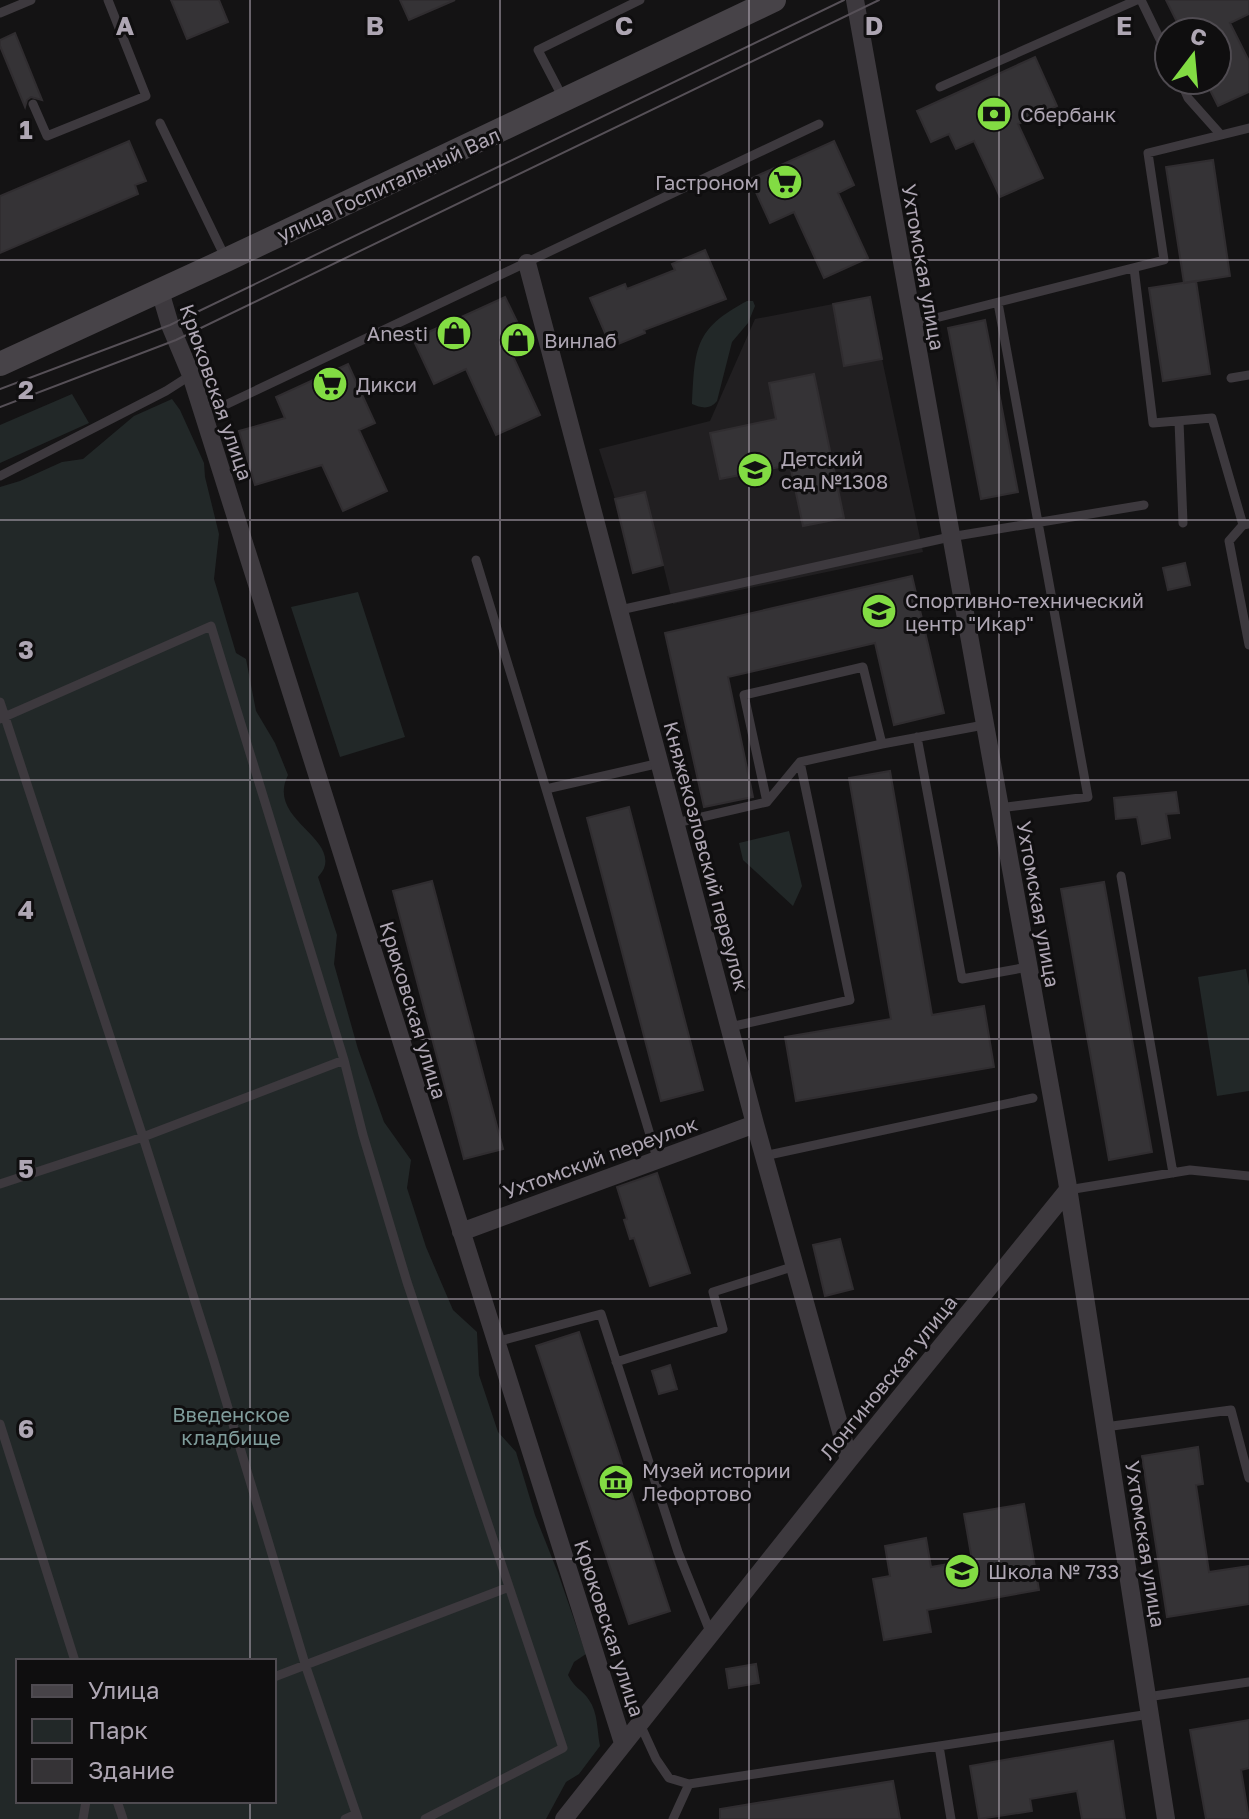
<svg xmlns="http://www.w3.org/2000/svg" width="1249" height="1819" font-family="'Golos Text',sans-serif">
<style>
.built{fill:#211f21}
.green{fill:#222828;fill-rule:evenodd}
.building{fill:#353336;stroke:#302d30;stroke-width:2}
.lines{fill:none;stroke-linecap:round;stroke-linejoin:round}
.service{stroke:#3d393e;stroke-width:9}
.minor{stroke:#3d393e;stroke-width:18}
.secondary{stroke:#474348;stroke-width:24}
.tram{stroke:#565057;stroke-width:2}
.grid{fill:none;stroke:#aea6b3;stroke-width:2;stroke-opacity:0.55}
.labels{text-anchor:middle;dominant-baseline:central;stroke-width:6;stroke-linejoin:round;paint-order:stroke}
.poi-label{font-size:20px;fill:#aea6b3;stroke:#0f0e0f;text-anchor:start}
.street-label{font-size:20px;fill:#aea6b3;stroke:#0f0e0f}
.park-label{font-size:20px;fill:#7f9c9b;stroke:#0f0e0f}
.grid-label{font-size:26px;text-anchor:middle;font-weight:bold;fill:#aea6b3;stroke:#0f0e0f;stroke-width:6;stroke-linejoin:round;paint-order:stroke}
</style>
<rect width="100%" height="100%" fill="#141314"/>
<path class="built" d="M833,304l49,55 41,193 -250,52 -28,-112 -30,7 -16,-50 111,-28 45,-102z"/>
<path class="green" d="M747,301h6l2,5 -7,17 -16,19 -15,59c-7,9 -16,7 -25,3 3,-56 2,-75 55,-103z
M72,394l17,29 -89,40v-38z
M172,399l8,11 24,53 1,14 14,57 -5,45 22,74 10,6 10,52 19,32 13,32c-21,42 43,59 37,90 -1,5 -4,8 -7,12l19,58 -3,29 24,85 26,73 27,38 -4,28 19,59 27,63 24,22 2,43 19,57 18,20 19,63 23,58 28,81 -12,8 -6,13c7,14 14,14 21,25 9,12 8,31 11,46l-21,28 -13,8 -20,37h-546v-1332l20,-6 42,-19 21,-3 51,-43zM18,1661h256v140h-256z
M358,592l47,145 -65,20 -49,-150z
M789,831l13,55 -9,20 -50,-46 -4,-17z
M1246,969l3,17v105l-32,5 -19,-119z"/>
<path class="building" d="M171,0h48l9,22 -41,17z
M400,0h55l-46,20z
M1166,0h83v14l-19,9 19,38v31l-31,14 -13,-26h12v-48h-35z
M15,33l27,67 -11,-3 -4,3 -2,7 -25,-61v-6z
M1035,57l22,49 -39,18 25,54 -43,19 -26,-56 -18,8 -7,-15 -18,8 -14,-31z
M129,141l17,40 -11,4 3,9 -138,59v-57z
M834,141l20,44 -16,8 30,65 -44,20 -30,-66 -24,11 -20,-44z
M1213,160l17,116 -46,7 -18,-116z
M705,250l21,49 -82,31 1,3 -34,14 -21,-49 35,-14 2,5 48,-19 -3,-6z
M1196,281l14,93 -47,7 -14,-93z
M505,297l22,45 -17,8 30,65 -44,20 -30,-66 -32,15 -21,-45z
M870,297l12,62 -38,7 -11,-62z
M985,320l33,172 -37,7 -33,-171z
M348,364l27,59 -16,7 28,61 -44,20 -21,-46 -67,20 -16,-54 46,-13 -9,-21z
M814,374l30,144 -41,8 -13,-61 -70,14 -10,-46 66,-14 -7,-36z
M645,492l18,73 -30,8 -18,-74z
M1185,563l5,22 -22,5 -5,-22z
M912,576l32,137 -50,12 -19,-82 -147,34 25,120 -49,10 -39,-174z
M890,771l42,244 52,-9 10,61 -198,34 -11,-64 106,-18 -42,-241z
M1176,792l3,21 -13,1 4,24 -28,6 -5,-27 -21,2 -2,-21z
M629,807l74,283 -42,11 -74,-283z
M432,881l71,268 -39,10 -71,-268z
M1104,882l48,270 -43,8 -48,-271z
M657,1173l33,100 -40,13 -16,-48 -4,1 -6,-19 3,-1 -10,-32z
M840,1239l13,50 -28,7 -12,-51z
M579,1332l91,279 -41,13 -93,-278z
M670,1365l7,24 -18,5 -7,-23z
M1198,1447l5,37 -7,1 13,87 40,-6v38l-82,13 -25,-161z
M1024,1504l15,86 -112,20 4,22 -47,8 -11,-61 17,-3 -5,-30 41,-8 5,29 41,-7 -8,-46z
M756,1664l3,19 -30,5 -3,-19z
M1249,1720v48l-8,2 8,49h-43l-16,-89z
M1113,1741l12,78h-43l-5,-28 -47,8 2,12 -53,8 -9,-53z
M893,1781l7,38h-180v-10z"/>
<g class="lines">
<path class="service" d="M1141,0l28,58
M0,13l31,-13
M1180,80l8,18 33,37
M940,87l197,-87
M563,98l-25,-48 102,-50
M33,104l14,32 99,-40 -38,-96
M160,123l65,134
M1134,268l19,155 59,-5 31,107
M998,303l90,494 -89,11
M912,324l252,-64 -16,-107 101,-25
M1231,378l18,-3
M204,415l615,-291
M1179,421l4,102
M0,476l166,-85 25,-16
M1248,524l-5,1 -14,16 20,104
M476,560l70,229
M620,610l330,-73 194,-32
M0,702l143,435 70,221 93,309 52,152
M0,719l211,-93 133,434 19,75 44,147 156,466 -138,71
M917,737l45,242 66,-12
M767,802l33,-40 82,-18
M676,823l91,-21 -23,-107 119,-28 19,77 102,-19
M1121,876l52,297
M730,1027l120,-27 -50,-238
M764,1156l269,-58
M657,1158l-111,-369 114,-26
M0,1184l143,-47 201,-77
M1068,1190l122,-20 59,6
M496,1342l105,-28 77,238 33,82
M616,1362l107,-33 -10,-37 82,-26
M0,1424l75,237
M1105,1427l126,-17 18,68
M274,1677l235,-90
M1147,1697l102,-15
M640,1724l16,35 13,19 20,6 461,-70
M939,1746l12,73
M117,1801l6,18
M83,1819l3,-18
M345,1819l11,-5
M673,1819l16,-35"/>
<path class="minor" d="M855,0l212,1181 99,638
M527,263l228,861 94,336
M160,291l10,34 21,50 432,1368
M461,1232l294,-108
M564,1819l285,-359 219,-270"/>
<path class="secondary" d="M0,364l226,-104 548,-260"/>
<path class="tram" d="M0,389l170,-64 674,-325
M0,407l176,-67 703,-340"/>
</g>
<path class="grid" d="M250,0v1661M500,0v1819M749,0v1819M999,0v1819M0,260h1249M0,520h1249M0,780h1249M0,1039h1249M0,1299h1249M0,1559h1249M250,1801v18"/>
<defs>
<symbol id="bank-disc" viewBox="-11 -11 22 22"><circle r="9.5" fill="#82dc43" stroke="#0f0e0f"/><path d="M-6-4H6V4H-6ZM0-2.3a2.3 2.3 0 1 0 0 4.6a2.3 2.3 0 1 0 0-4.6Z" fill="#111"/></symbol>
<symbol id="supermarket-disc" viewBox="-11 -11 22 22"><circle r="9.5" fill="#82dc43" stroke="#0f0e0f"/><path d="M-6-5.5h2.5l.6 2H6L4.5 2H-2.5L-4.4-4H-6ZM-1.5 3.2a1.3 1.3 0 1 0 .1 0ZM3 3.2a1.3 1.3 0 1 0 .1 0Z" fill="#111"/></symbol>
<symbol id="shop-disc" viewBox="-11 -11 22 22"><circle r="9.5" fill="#82dc43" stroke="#0f0e0f"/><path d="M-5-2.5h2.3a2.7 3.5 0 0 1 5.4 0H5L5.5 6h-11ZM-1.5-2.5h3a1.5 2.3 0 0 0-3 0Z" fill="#111"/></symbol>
<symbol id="school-disc" viewBox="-11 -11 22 22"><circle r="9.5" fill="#82dc43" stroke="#0f0e0f"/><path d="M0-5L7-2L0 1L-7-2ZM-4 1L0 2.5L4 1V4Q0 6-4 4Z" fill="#111"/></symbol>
<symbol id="museum-disc" viewBox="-11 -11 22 22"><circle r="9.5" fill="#82dc43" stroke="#0f0e0f"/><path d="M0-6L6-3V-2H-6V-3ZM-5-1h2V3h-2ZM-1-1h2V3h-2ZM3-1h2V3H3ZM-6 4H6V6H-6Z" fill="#111"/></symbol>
</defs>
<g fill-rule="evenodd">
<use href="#bank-disc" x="974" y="94" width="40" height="40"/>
<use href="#supermarket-disc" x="765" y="162" width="40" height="40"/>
<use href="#shop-disc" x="434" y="313" width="40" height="40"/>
<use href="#shop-disc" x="498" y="320" width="40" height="40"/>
<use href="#supermarket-disc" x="310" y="364" width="40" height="40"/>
<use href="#school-disc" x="735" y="450" width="40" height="40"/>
<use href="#school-disc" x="859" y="591" width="40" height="40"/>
<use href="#museum-disc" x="596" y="1462" width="40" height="40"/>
<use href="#school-disc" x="942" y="1551" width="40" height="40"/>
</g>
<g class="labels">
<g class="poi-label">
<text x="1020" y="114">Сбербанк</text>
<text x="759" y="182" text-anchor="end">Гастроном</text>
<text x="428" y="333" text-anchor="end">Anesti</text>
<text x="544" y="340">Винлаб</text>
<text x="356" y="384">Дикси</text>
<text x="781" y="458">Детский<tspan x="781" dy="23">сад №1308</tspan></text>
<text x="905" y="600">Спортивно-технический<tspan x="905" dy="23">центр "Икар"</tspan></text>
<text x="642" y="1470">Музей истории<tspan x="642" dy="23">Лефортово</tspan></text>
<text x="988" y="1571">Школа № 733</text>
</g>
<g class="street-label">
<text transform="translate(388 184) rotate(-25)">улица Госпитальный Вал</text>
<text transform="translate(924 267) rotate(80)">Ухтомская улица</text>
<text transform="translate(217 392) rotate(71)">Крюковская улица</text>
<text transform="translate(707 856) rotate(75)">Княжекозловский переулок</text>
<text transform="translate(1039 904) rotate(80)">Ухтомская улица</text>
<text transform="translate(414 1010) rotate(73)">Крюковская улица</text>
<text transform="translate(600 1157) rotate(-20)">Ухтомский переулок</text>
<text transform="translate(888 1377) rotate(-51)">Лонгиновская улица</text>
<text transform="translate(1146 1544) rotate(81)">Ухтомская улица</text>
<text transform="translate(610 1628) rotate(72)">Крюковская улица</text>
</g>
<g class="park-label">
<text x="231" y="1414">Введенское<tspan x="231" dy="23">кладбище</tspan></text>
</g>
</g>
<g class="grid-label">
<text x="125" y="35">A</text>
<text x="375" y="35">B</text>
<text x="624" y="35">C</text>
<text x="874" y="35">D</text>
<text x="1124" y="35">E</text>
<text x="26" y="139">1</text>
<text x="26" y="399">2</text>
<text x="26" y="659">3</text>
<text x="26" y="919">4</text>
<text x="26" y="1178">5</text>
<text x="26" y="1438">6</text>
</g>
<rect x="16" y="1659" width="260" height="144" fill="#0f0e0f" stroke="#4f4b51" stroke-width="2"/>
<rect x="32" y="1685" width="40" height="12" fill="#474348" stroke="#4f4b51" stroke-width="2"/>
<text x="88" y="1699" font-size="24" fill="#aea6b3">Улица</text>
<rect x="32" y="1719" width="40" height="24" fill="#222828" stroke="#4f4b51" stroke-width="2"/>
<text x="88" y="1739" font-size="24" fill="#aea6b3">Парк</text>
<rect x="32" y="1759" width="40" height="24" fill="#353336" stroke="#4f4b51" stroke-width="2"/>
<text x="88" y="1779" font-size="24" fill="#aea6b3">Здание</text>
<g transform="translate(1193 56) rotate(16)"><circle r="38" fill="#0f0e0f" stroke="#4f4b51" stroke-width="2"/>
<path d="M0-6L14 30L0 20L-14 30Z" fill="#82dc43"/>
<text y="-12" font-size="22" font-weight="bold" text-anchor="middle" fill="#aea6b3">С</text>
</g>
</svg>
